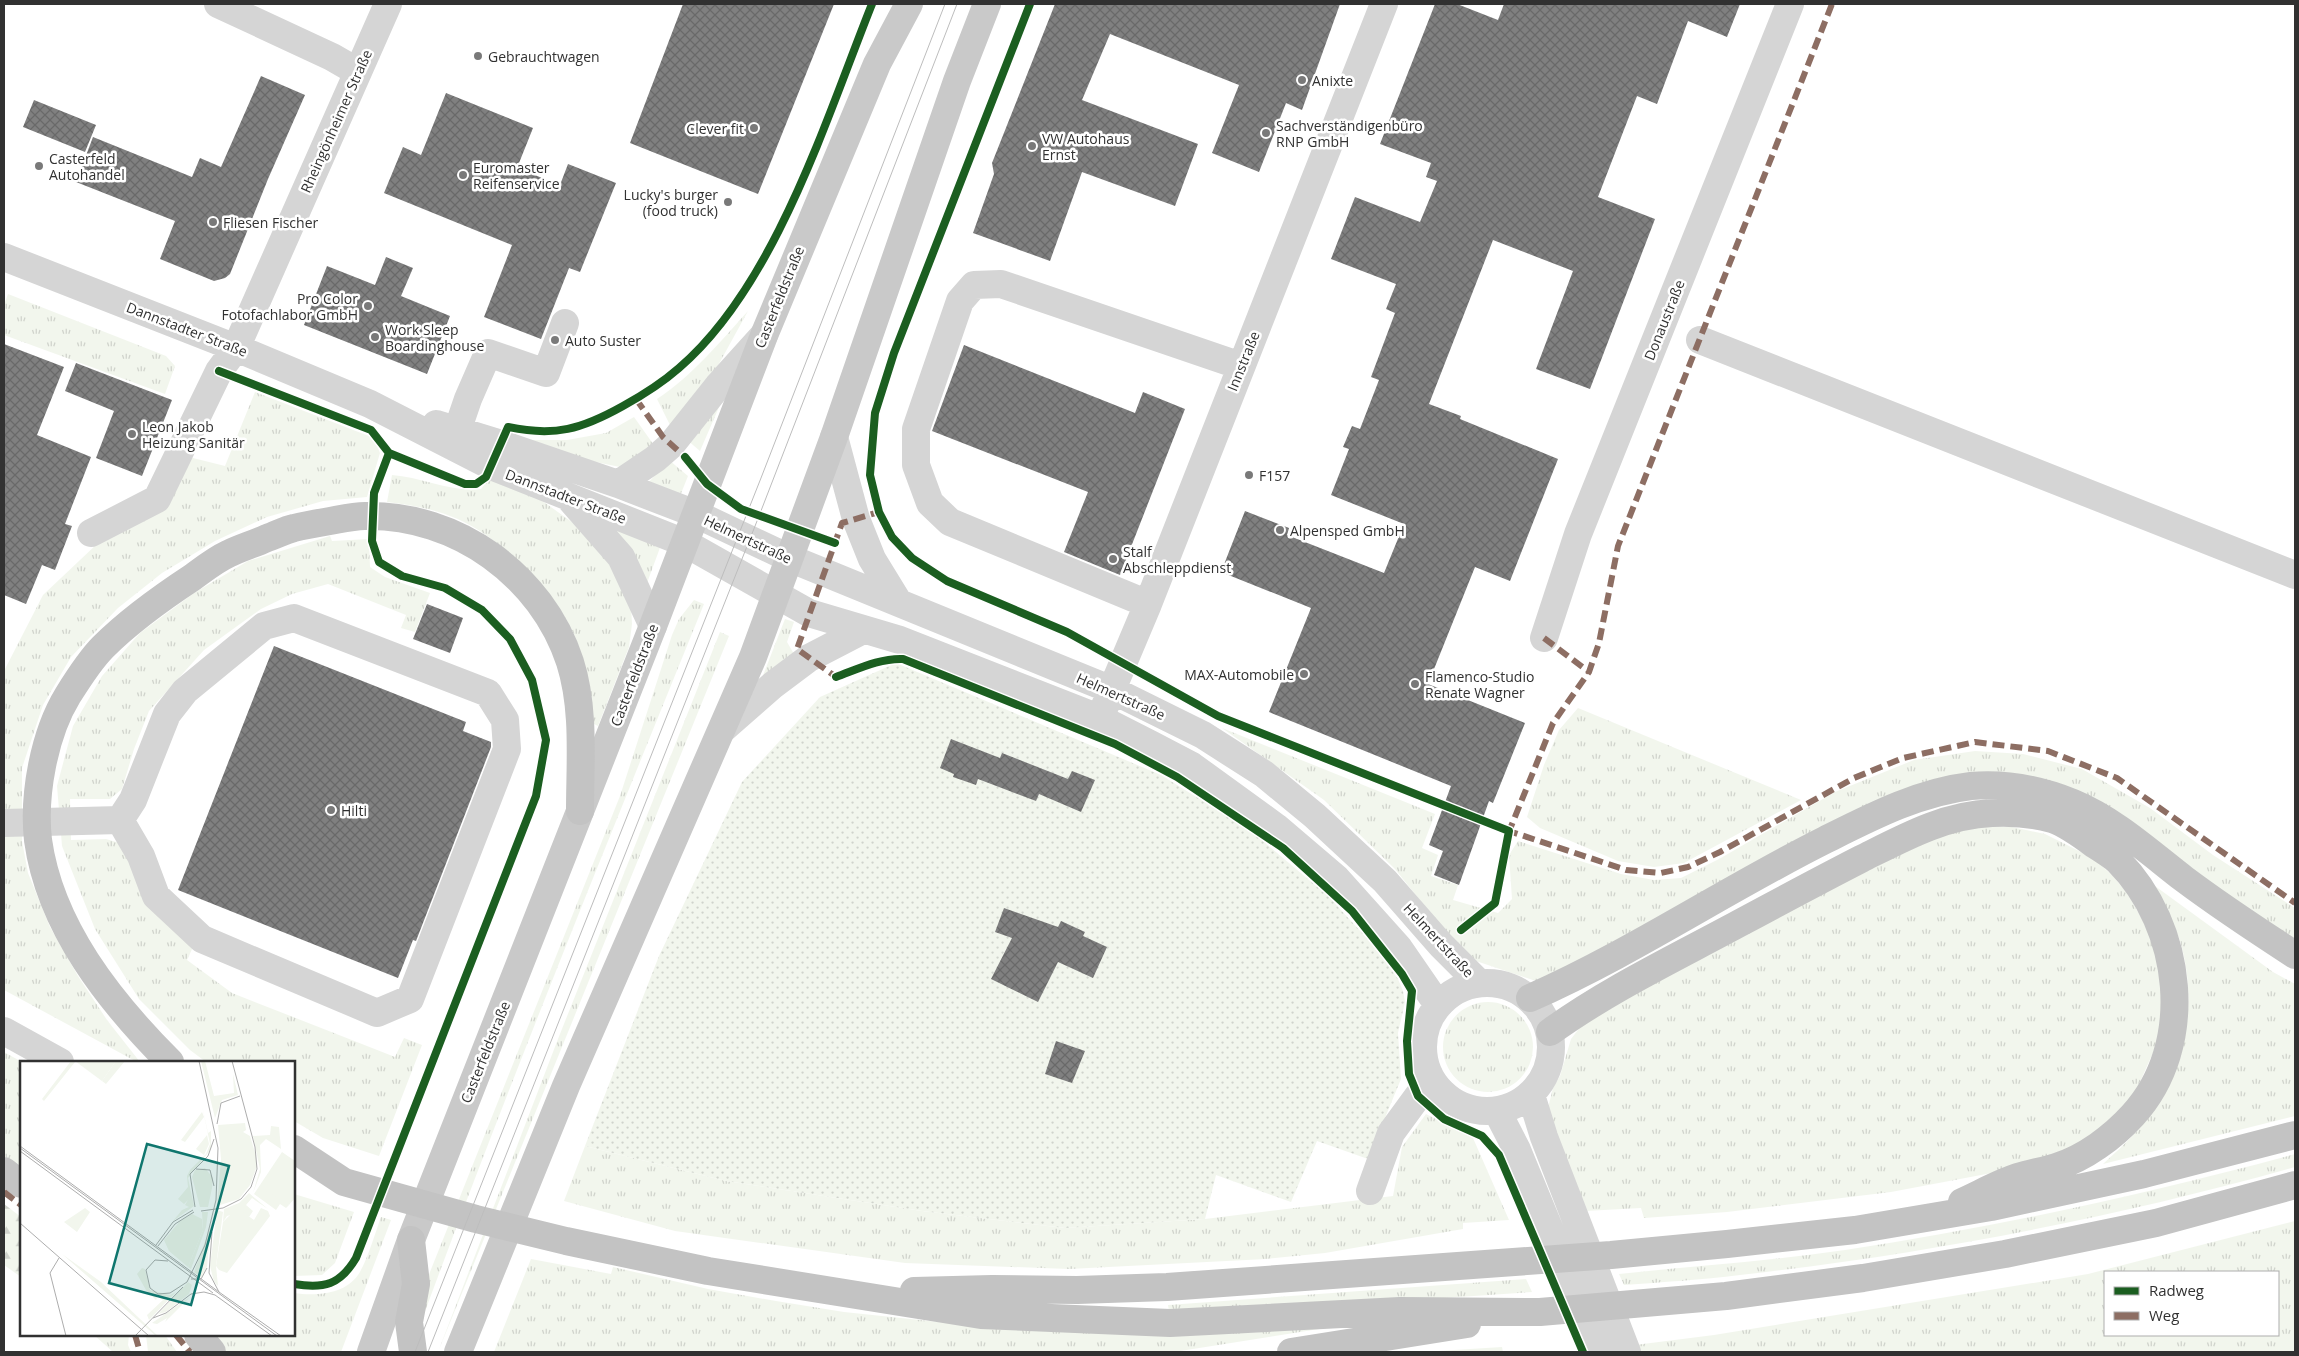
<svg xmlns="http://www.w3.org/2000/svg" width="2299" height="1356" font-family="'Open Sans',sans-serif">
<style>
.grass{fill:url(#grass-tufts);fill-rule:evenodd}
.forest{fill:url(#forest-firs)}
.garden{fill:url(#garden-dots)}
.building{fill:url(#building-cross-hatch)}
.lines{fill:none;stroke-linecap:round;stroke-linejoin:round}
.minor{stroke:#d5d5d5;stroke-width:28}
.major{stroke:#c9c9c9;stroke-width:28}
.highway{stroke:#c3c3c3;stroke-width:28}
.tram{stroke:#bdbdbd;stroke-width:1}
.quiet{stroke:#8d6e63;stroke-width:6;stroke-dasharray:12 6;stroke-linecap:butt}
.cycleway-casing{stroke:#fff;stroke-width:11}
.cycleway{stroke:#1b5e20;stroke-width:8}
.poi-dot{fill:#797979;stroke:#fff;stroke-width:2}
.labels{text-anchor:middle;dominant-baseline:central;stroke-width:5;stroke-linejoin:round;paint-order:stroke}
.poi-label{font-size:14px;fill:#313131;stroke:#fff;text-anchor:start}
.street-label{font-size:14px;fill:#313131;stroke:#fff}
.inset-road{fill:none;stroke:#adadad;stroke-width:1}
.view{fill:#0f766e;fill-opacity:0.15;stroke:#0f766e;stroke-width:2.5}
.inset-edge{fill:none;stroke:#313131;stroke-width:2.5}
</style>
<defs>
<pattern id="grass-tufts" width="24" height="20" patternUnits="userSpaceOnUse" patternTransform="scale(1.25)"><rect width="24" height="20" fill="#f2f6ed"/><path d="M3 7l-1-3M5 7V3M7 7l1-3M15 17l-1-3M17 17v-4M19 17l1-3" fill="none" stroke="#d0d3cc"/></pattern>
<pattern id="forest-firs" width="22" height="20" patternUnits="userSpaceOnUse" patternTransform="scale(1.25)"><rect width="22" height="20" fill="#f2f6ed"/><path d="M5 1l3.5 6h-7zM16 11l3.5 6h-7z" fill="#d0d3cc"/></pattern>
<pattern id="garden-dots" width="8" height="8" patternUnits="userSpaceOnUse" patternTransform="scale(1.25)"><rect width="8" height="8" fill="#f2f6ed"/><path d="M2 2h.1M6 6h.1" fill="none" stroke="#d0d3cc" stroke-width="1.8" stroke-linecap="round"/></pattern>
<pattern id="building-cross-hatch" width="8" height="8" patternUnits="userSpaceOnUse" patternTransform="scale(1.25)"><rect width="8" height="8" fill="#808080"/><path d="M0 0l8 8M0 8l8-8" fill="none" stroke="#696969"/></pattern>
</defs>
<rect width="100%" height="100%" fill="#fff"/>
<path class="grass" d="M8,294l158,62 9,10 -10,28 -161,-59v-30z
M748,311l-33,60 -43,58 -15,-30c36,-24 62,-56 91,-88z
M726,391l-26,60 -14,-12z
M255,392l119,46 6,15 -13,44 -44,4 -56,16 -52,24 -53,32 -44,35 -47,49 -28,48 -21,63v73l6,32 22,54 28,49 29,44 33,42h-3l-133,-72v-319l39,-76 146,-138 36,9z
M634,417l22,31 -36,19 -39,-8 -55,-19h41l39,-7z
M669,460l19,16 -8,20 -32,-13z
M392,475c30,2 60,18 89,14l11,-14 45,22 39,28 33,34 22,47 1,18 -3,23 -31,79 -4,-2c-5,-29 -7,-58 -18,-85 -18,-46 -80,-107 -126,-123 -20,-8 -41,-11 -63,-14z
M609,526l52,19 -14,38z
M330,536l2,5 37,-2 1,28 15,10 45,16 -15,39 -14,-4 5,-13 -78,-31 -36,10 -31,15 -57,41 -55,61 -15,38 -12,40 -12,10h-40l1,41 35,-1 17,5 70,103 -6,13 45,33 163,64 9,-19 18,7 -43,111 -56,-18 -29,-17v-59h-88l-16,-12 -51,-51 -44,-70 -33,-83 -5,-60 16,-60 29,-50 38,-43 54,-40 54,-32z
M694,600l10,4c-97,239 -195,479 -284,721l4,-38 196,-491 52,-161 7,-16z
M785,619l9,3 -7,20 7,12 -34,29z
M720,632l9,4 -291,716 120,-313z
M1578,708l223,92 -117,63 -30,4 -36,-6 -78,-33 -13,-11 17,-52 15,-35z
M1222,728l213,86 -13,34 16,7 -7,21 27,9 -5,15 45,13 14,-14 -3,-44 9,-14 103,33 33,6 27,-2 38,-19 116,-67 79,-32 61,-9 48,3 59,15 68,39 63,47 82,53v35l-31,-20 -279,-146 -298,130 -151,74 -63,-21 -31,-32 -47,-59 -71,-69z
M1981,826l31,1 33,7 48,24 19,17 16,19 27,49 10,55 -9,48 -21,47 -29,34 -36,23 -73,22 -106,20 -164,20 -83,6 -3,-10 -56,3 -36,-92v-15l4,-16 7,-12 11,-37 10,-13 86,-52 269,-139z
M2155,886l118,86 22,12v132l-192,48c21,-19 41,-38 56,-61 30,-47 37,-109 21,-162 -7,-19 -18,-36 -25,-55z
M1443 1047a45 45 0 1 1 90 0a45 45 0 1 1-90 0Z
M4,1052l18,10 -1,107 -17,-13z
M1426,1114l47,24 36,82 -46,3v6l-138,24 -59,6 -197,10 -164,-6 -230,-32 -111,-30 21,-55 141,35 196,30 143,17 140,-9 188,-23 9,-49z
M2295,1154v13c-181,51 -368,87 -555,108 -38,5 -78,7 -116,10l-5,-11c75,-8 151,-13 226,-24 152,-23 302,-56 450,-96z
M294,1194l60,18 -19,51 -13,12 -28,1z
M381,1217l10,3 -50,132h-115l-13,-17h81v-42c21,3 50,2 64,-18 8,-11 18,-44 23,-58z
M2295,1221v131h-657l-3,-7 79,-10 374,-61zM2105,1272h173v63h-173z
M531,1259l80,15 2,-7 95,22 68,12 68,11 95,10 200,9 105,2 68,-5 7,1 -145,23h-680z
M1526,1279l6,13 -148,10 -215,9 -1,-6z
M94,1335h35l-1,10 3,7h-18z
M146,1335h19l12,17h-29z
M1502,1347l1,5h-81z"/>
<path class="forest" d="M4,1204l17,13v60l-17,-12z"/>
<path class="garden" d="M896,663l265,112 90,56 77,65 47,51 23,32 5,12 2,11 -7,31 3,46 -33,80 -51,-18 -26,61 -75,-27 -11,44 -140,9 -143,-17 -196,-30 -141,-35 74,-190 83,-174 78,-85z"/>
<path class="building" d="M683,4h151l-76,190 -128,-51z
M1055,4h285l-38,106 -16,-7 -27,69 -47,-19 27,-68 -129,-51 -28,66 116,44 -23,62 -93,-34 -32,89 -77,-28 21,-59 -2,-11z
M1435,4h22l41,16 6,-16h236l-13,33 -39,-16 -31,83 -20,-8 -39,101 57,22 -65,170 -54,-20 37,-98 -80,-31 -64,164 32,12 -1,3 98,40 -48,122 -35,-14 -47,117 97,39 -32,80 -4,-2 -30,84 -25,-10 9,-24 -14,-6 22,-59 -182,-74 42,-104 -90,-36 24,-61 44,17 -2,7 97,38 20,-49 -73,-29 18,-46 -6,-2 9,-21 8,3 19,-49 -8,-3 24,-64 -9,-4 10,-25 -65,-25 24,-62 65,25 17,-41 -11,-4 5,-14 -51,-19z
M261,76l44,19 -37,84 -38,95 -5,4 -11,3 -54,-22 15,-38 -99,-39 17,-45 99,40 8,-19 21,9z
M446,93l87,35 -16,40 43,17 8,-21 48,19 -36,89 -11,-4 -28,71 -57,-22 28,-72 -128,-52 19,-46 18,8z
M34,100l62,25 -11,27 -62,-25z
M386,257l27,11 -12,28 49,20 -23,58 -123,-49 23,-59 48,19z
M4,344l60,23 -27,68 54,22 -26,67 7,2 -17,44 -13,-5 -16,39 -22,-9z
M964,345l171,68 8,-21 42,17 -65,166 -56,-23 24,-60 -156,-61z
M76,363l96,37 -30,76 -46,-18 18,-47 -49,-20z
M427,604l36,14 -13,35 -37,-14z
M274,646l192,76 -3,9 28,11v5l-75,194 -3,-1 -15,38 -220,-88z
M951,739l49,19 2,-5 66,26 4,-8 23,9 -14,32 -42,-18 -3,7 -58,-22 -2,6 -23,-8 1,-3 -14,-6z
M1004,908l54,19 3,-6 24,11 -2,4 24,11 -14,31 -35,-16 -20,40 -47,-23 21,-41 -17,-6z
M1056,1041l29,10 -13,32 -27,-9z"/>
<g class="lines">
<path class="minor" d="M218,4l114,53 26,15
M4,257l232,91 134,56 121,62 194,77 124,70 91,27 199,78 53,27 40,21 84,61 61,52 61,68 40,58
M1700,340l595,235
M436,424l65,20 117,40 78,30 93,44 323,132 91,45 61,39 51,42 70,65 56,64 38,38
M834,437l22,82 16,40 27,44
M452,446l16,-47 20,-46 58,20 19,-50
M618,484l37,-25 16,-14 47,-59 46,-51
M571,500l50,57 32,69
M91,533l66,-34 62,-128 17,-23 152,-344
M1148,604l-198,-82 -20,-19 -14,-38v-36l44,-128 14,-16 27,-1 240,82
M294,618l194,75 17,27 2,29 -97,250 -33,14 -175,-74 -46,-43 -15,-40 -21,-36 13,-20 34,-86 18,-23 79,-65z
M1544,638l34,-104 212,-530
M1105,706l43,-102 236,-600
M724,728l49,-43 36,-27 54,-28
M4,823l116,-3
M1423 1047a64 64 0 1 1 128 0a64 64 0 1 1-128 0Z
M4,1031l56,31
M1531,1095l13,42 83,215
M1497,1111l20,39 83,202
M1370,1191l21,-58 27,-37 15,-13"/>
<path class="major" d="M371,1352l40,-112 242,-614 112,-293 112,-269 32,-60
M458,1352l108,-266 187,-429 81,-220 123,-356 30,-77"/>
<path class="highway" d="M1530,998c102,-45 195,-108 295,-158 46,-23 94,-48 146,-54 35,-3 70,4 102,17 41,17 76,49 111,76 36,27 74,52 111,76
M1550,1032c58,-42 125,-74 188,-108 41,-22 82,-44 123,-65 42,-21 83,-44 131,-46 19,-1 42,1 60,6 15,5 31,17 43,26 8,5 16,10 23,16 65,65 79,184 15,254 -20,22 -48,43 -77,52 -12,4 -25,6 -38,10 -19,6 -38,17 -56,25
M170,1062c-60,-60 -120,-135 -132,-222 -5,-45 6,-106 30,-145 10,-16 22,-35 35,-48 27,-27 58,-49 90,-70 11,-8 22,-17 35,-23 12,-6 26,-10 39,-16 9,-3 18,-8 27,-10 12,-3 24,-5 36,-7 11,-2 24,-5 35,-5 92,-2 177,60 205,146 15,47 10,100 10,149
M294,1149l50,33 132,37 90,22 142,30 273,44 189,8 230,-12 140,1 186,-16 137,-18 142,-24 151,-31 139,-38
M4,1171l17,13
M411,1240l5,44 -7,38 4,30
M914,1291l78,-2 85,1 90,-3 444,-32 116,-11 128,-14 136,-23 153,-33 151,-39
M198,1335l14,17
M1291,1352l176,-28"/>
<path class="tram" d="M415,1352l346,-874 184,-474
M428,1352l331,-836 198,-512"/>
<path class="quiet" d="M636,399l27,38 22,20
M1544,638l45,34
M840,676l-4,1 -39,-28 45,-126 37,-11
M1506,830l120,40 35,3 27,-6 32,-15 134,-74 49,-20 72,-16 73,9 69,27 178,125
M1508,834l45,-111 36,-51 10,-29 19,-97 214,-542
M4,1192l17,13
M135,1335l5,17
M176,1335l14,17"/>
<defs>
<path id="cycleway" d="M1030,4l-136,349 -19,60 -5,62 9,37 13,25 20,21 35,23 120,51 151,84 291,115 -14,72 -34,27
M219,371l152,59 18,23
M685,457l22,27 34,25 94,34
M836,677c22,-8 44,-19 67,-18l212,85 62,33 106,71 69,63 50,63 10,17 -5,50 2,33 9,22 26,23 38,17 17,19 84,197
M294,1284c30,5 46,1 62,-26l180,-462 10,-56 -14,-60 -22,-41 -28,-29 -37,-22 -43,-12 -23,-14 -7,-21 2,-48 15,-40 76,31h11l10,-7 22,-50c47,10 74,2 115,-21 20,-11 40,-24 56,-38 96,-82 147,-249 193,-364"/>
</defs>
<use href="#cycleway" class="cycleway-casing"/>
<use href="#cycleway" class="cycleway"/>
</g>
<g class="poi-dot">
<circle cx="478" cy="56" r="5"/>
<circle cx="1302" cy="80" r="5"/>
<circle cx="754" cy="128" r="5"/>
<circle cx="1266" cy="133" r="5"/>
<circle cx="1032" cy="146" r="5"/>
<circle cx="39" cy="166" r="5"/>
<circle cx="463" cy="175" r="5"/>
<circle cx="728" cy="202" r="5"/>
<circle cx="213" cy="222" r="5"/>
<circle cx="368" cy="306" r="5"/>
<circle cx="375" cy="337" r="5"/>
<circle cx="555" cy="340" r="5"/>
<circle cx="132" cy="434" r="5"/>
<circle cx="1249" cy="475" r="5"/>
<circle cx="1280" cy="530" r="5"/>
<circle cx="1113" cy="559" r="5"/>
<circle cx="1304" cy="674" r="5"/>
<circle cx="1415" cy="684" r="5"/>
<circle cx="331" cy="810" r="5"/>
</g>
<g class="labels">
<g class="poi-label">
<text x="488" y="56">Gebrauchtwagen</text>
<text x="1312" y="80">Anixte</text>
<text x="1276" y="125">Sachverständigenbüro<tspan x="1276" dy="16">RNP GmbH</tspan></text>
<text x="744" y="128" text-anchor="end">Clever fit</text>
<text x="1042" y="138">VW Autohaus<tspan x="1042" dy="16">Ernst</tspan></text>
<text x="49" y="158">Casterfeld<tspan x="49" dy="16">Autohandel</tspan></text>
<text x="473" y="167">Euromaster<tspan x="473" dy="16">Reifenservice</tspan></text>
<text x="718" y="194" text-anchor="end">Lucky's burger<tspan x="718" dy="16">(food truck)</tspan></text>
<text x="223" y="222">Fliesen Fischer</text>
<text x="358" y="298" text-anchor="end">Pro Color<tspan x="358" dy="16">Fotofachlabor GmbH</tspan></text>
<text x="385" y="329">Work Sleep<tspan x="385" dy="16">Boardinghouse</tspan></text>
<text x="565" y="340">Auto Suster</text>
<text x="142" y="426">Leon Jakob<tspan x="142" dy="16">Heizung Sanitär</tspan></text>
<text x="1259" y="475">F157</text>
<text x="1290" y="530">Alpensped GmbH</text>
<text x="1123" y="551">Stalf<tspan x="1123" dy="16">Abschleppdienst</tspan></text>
<text x="1294" y="674" text-anchor="end">MAX-Automobile</text>
<text x="1425" y="676">Flamenco-Studio<tspan x="1425" dy="16">Renate Wagner</tspan></text>
<text x="341" y="810">Hilti</text>
</g>
<g class="street-label">
<text transform="translate(336 121) rotate(-66)">Rheingönheimer Straße</text>
<text transform="translate(779 297) rotate(-68)">Casterfeldstraße</text>
<text transform="translate(1664 320) rotate(-68)">Donaustraße</text>
<text transform="translate(187 329) rotate(21)">Dannstadter Straße</text>
<text transform="translate(1243 361) rotate(-68)">Innstraße</text>
<text transform="translate(566 496) rotate(21)">Dannstadter Straße</text>
<text transform="translate(748 539) rotate(25)">Helmertstraße</text>
<text transform="translate(634 675) rotate(-69)">Casterfeldstraße</text>
<text transform="translate(1121 696) rotate(24)">Helmertstraße</text>
<text transform="translate(1439 940) rotate(47)">Helmertstraße</text>
<text transform="translate(485 1052) rotate(-68)">Casterfeldstraße</text>
</g>
</g>
<g transform="translate(20 1061)">
<rect width="275" height="275" fill="#fff"/>
<path d="M51,0l4,1 -31,39 -2,-2zM96,0h9l-19,23 -4,-3zM181,0h4l9,35 20,-3 -1,-19 5,21 -16,5 -7,18zM181,40l7,32 3,-2v18l-23,29 6,28 -21,15 9,-11 7,-3 -4,-2 3,-5 -4,4 -6,-5 10,-12 -1,-11 3,-6 16,-16 4,-10zM225,62l1,7 -3,2 7,4 6,20 1,10 -7,19 -11,14 -22,7 4,-47 -3,-34zM251,65l8,1 2,22 -15,-10 -6,6 1,27 -8,21 7,-24 -7,-33 17,-1zM187,74l2,9 -5,11 -8,-6zM185,107l8,10 -1,10 -4,19h-8l-8,-30 3,-7zM244,118l25,26 -3,3 -6,-4 -4,6 -22,-16zM229,132l19,16 -16,-11 -6,7 7,6 -4,6 -8,-5 -14,4 -4,6 1,-13 15,-6zM65,147l5,4 -13,20 -13,-10zM197,149l6,2 -7,54 2,20 -4,-4 -4,-16zM182,151h6l-2,15 -15,42 -3,-2 15,-37zM191,164l-4,42 -5,11 -8,-6zM42,193l39,28 57,54h-2zM122,207l3,1 5,21 20,5 6,-3 -27,28 -2,-5 16,-15 -5,-4 -2,4 -10,-10 -9,-16zM168,221l4,3 -3,9 -23,18 -8,2z" fill="#f2f6ed"/>
<path d="M170,236l-25,25 2,-4 -10,6 -5,-1z" fill="#f2f6ed"/>
<path d="M55,0h41l-14,20z" fill="#f2f6ed"/>
<path d="M182,51l2,5 -19,25 -4,-2zM262,91l13,9v37l-6,7 -23,-14 -2,-6v-6zM241,147l7,3 2,5 -43,57 -8,-3 -3,-4 7,-44 8,-8 10,-3 13,9zM172,153l10,5 1,11 -15,37 -19,-16 -5,-11 16,-19z" fill="#f2f6ed"/>
<path class="inset-road" d="M197,63l4,-21 19,-7M0,85l199,146M0,87l257,188M0,90l193,142M176,108l14,1 4,16M175,146l-5,-33 18,-18 6,-17M181,150l22,-3 18,-9 10,-12 6,-18 -2,-22 -23,-86M0,162l129,113M192,171l-3,41 10,19 62,44M136,184l17,-23 20,-12M138,185l17,-22 19,-12M39,197l-9,15 16,63M148,200l-13,-1 -9,10 4,18 8,6 12,-1 17,-11 18,-37 11,-45 2,-52 -19,-87M171,218h10l6,-11M133,257l13,-5 25,-19 13,-2 11,3 57,41M115,275l48,-49"/>
<path class="view" d="M127,83l82,22 -38,139 -82,-22z"/>
<rect width="275" height="275" class="inset-edge"/>
</g>
<rect width="2299" height="1356" fill="none" stroke="#313131" stroke-width="10"/>
<rect x="2104" y="1271" width="175" height="65" fill="#ffffff" stroke="#adadad"/>
<rect x="2114" y="1287" width="25" height="8" fill="#1b5e20" stroke="#adadad"/>
<text x="2149" y="1296" font-size="15" fill="#313131">Radweg</text>
<rect x="2114" y="1312" width="25" height="8" fill="#8d6e63" stroke="#adadad"/>
<text x="2149" y="1321" font-size="15" fill="#313131">Weg</text>
</svg>
